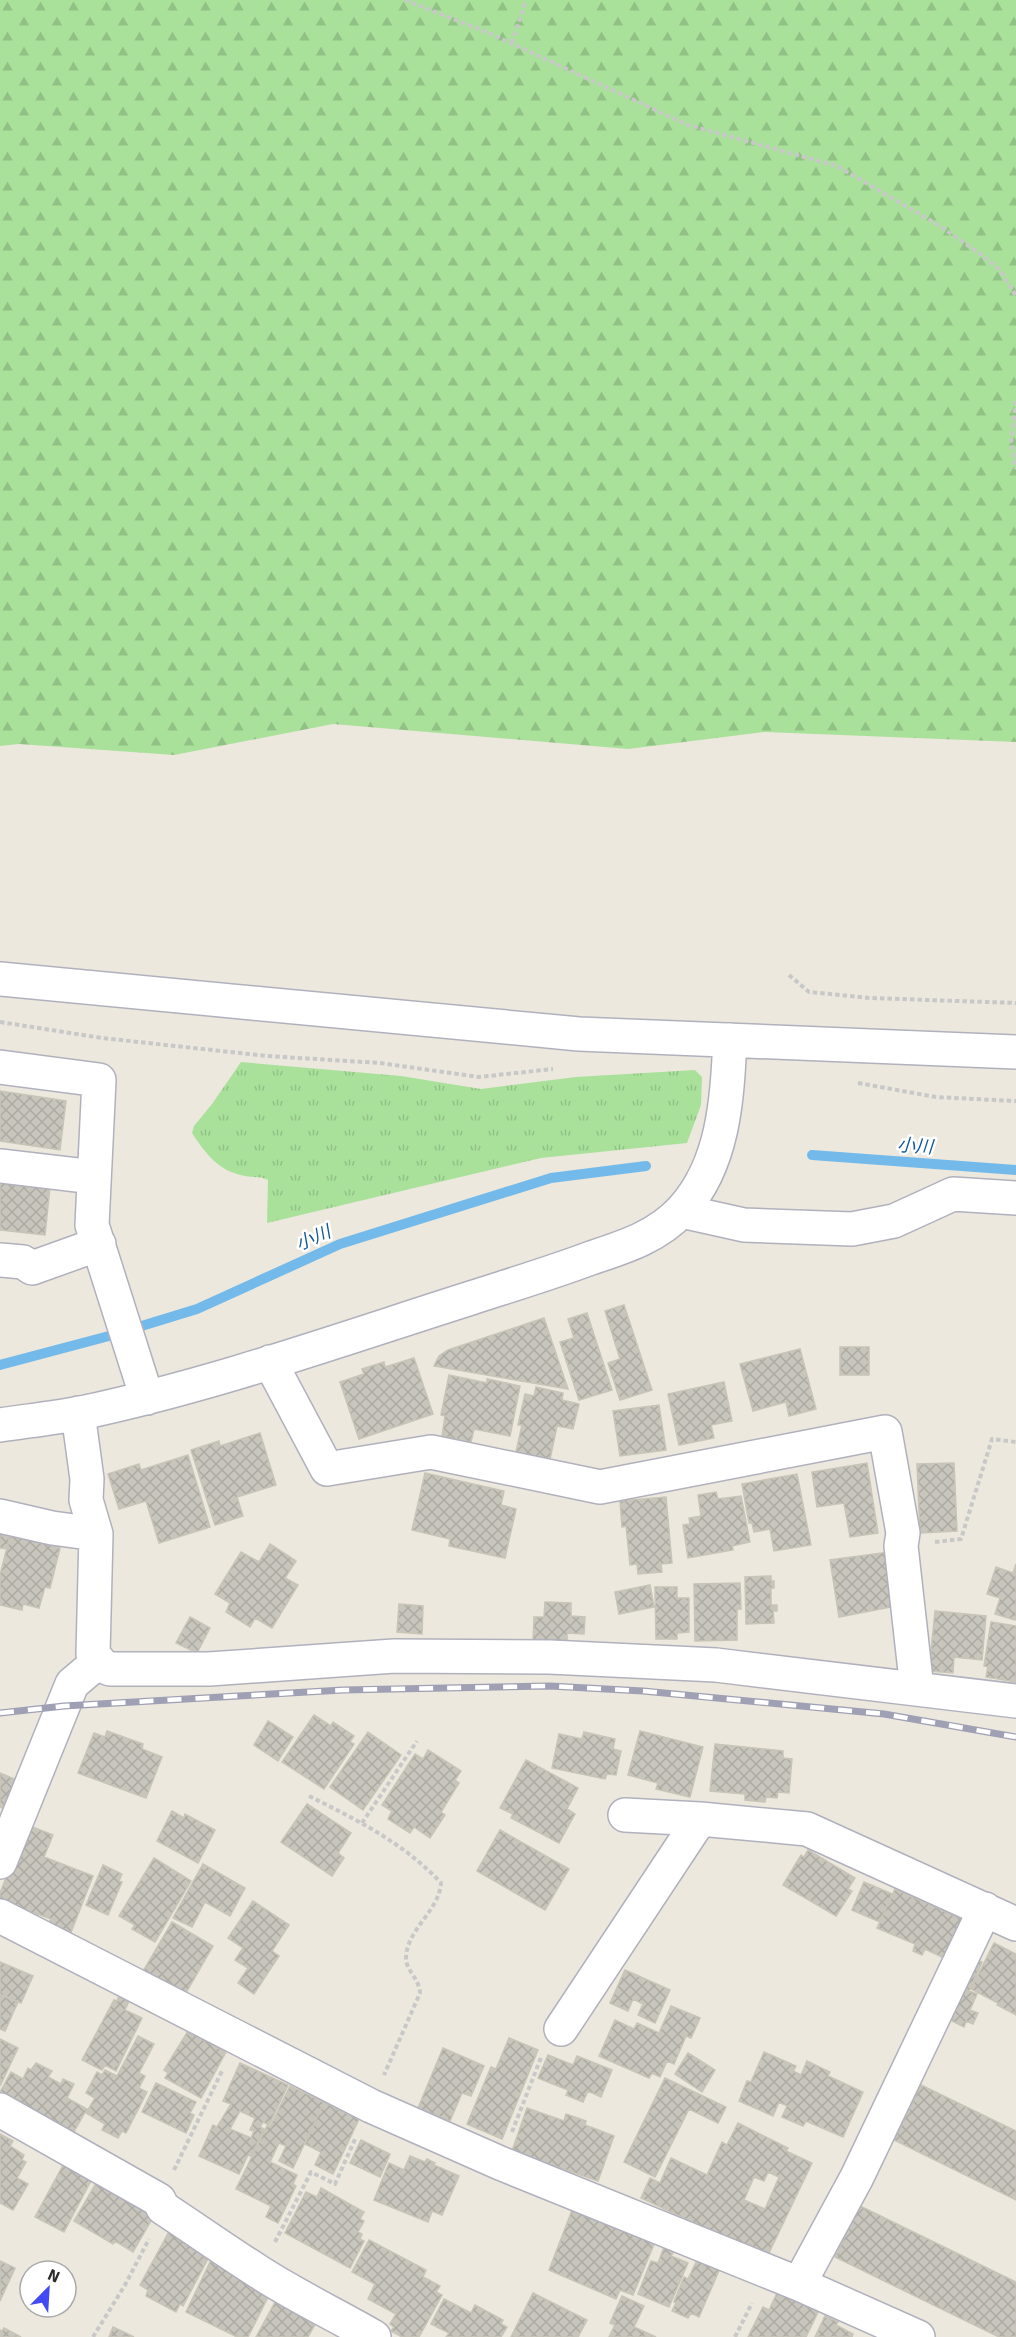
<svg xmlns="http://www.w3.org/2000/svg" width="1016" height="2337" font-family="Signika,'Noto Sans JP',sans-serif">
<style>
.grass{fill:url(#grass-tufts)}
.forest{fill:url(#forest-firs)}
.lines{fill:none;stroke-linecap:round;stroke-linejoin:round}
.stream{stroke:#73baeb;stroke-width:10}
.building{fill:url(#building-cross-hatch);stroke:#c8c4b7;stroke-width:1.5;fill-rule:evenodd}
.minor-casing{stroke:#b1b1be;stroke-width:36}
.path{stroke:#c8c8c8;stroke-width:4;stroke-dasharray:4.5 3;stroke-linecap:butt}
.minor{stroke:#fff;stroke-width:33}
.rail-casing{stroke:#a0a0b4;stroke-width:7}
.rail{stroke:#fff;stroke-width:4.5;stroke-dasharray:14;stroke-linecap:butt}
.labels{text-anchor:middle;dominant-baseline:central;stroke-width:5;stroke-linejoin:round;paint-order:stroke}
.water-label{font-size:18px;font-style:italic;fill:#115798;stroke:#fff}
</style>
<defs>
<pattern id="grass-tufts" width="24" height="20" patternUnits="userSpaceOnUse" patternTransform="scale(1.5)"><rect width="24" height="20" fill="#a9e19b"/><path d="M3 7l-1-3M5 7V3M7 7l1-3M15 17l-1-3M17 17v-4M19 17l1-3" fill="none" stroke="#92c186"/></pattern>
<pattern id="forest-firs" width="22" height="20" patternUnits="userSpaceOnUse" patternTransform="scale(1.5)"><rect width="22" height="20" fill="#a9e19b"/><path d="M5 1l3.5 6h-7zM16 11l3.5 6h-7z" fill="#92c186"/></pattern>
<pattern id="building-cross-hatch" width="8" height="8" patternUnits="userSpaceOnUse" patternTransform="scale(1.5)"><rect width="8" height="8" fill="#c8c6bc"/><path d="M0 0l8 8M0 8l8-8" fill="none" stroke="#acaaa2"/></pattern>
</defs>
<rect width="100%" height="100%" fill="#ece8dd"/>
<path class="grass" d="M241,1062l160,14 80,13 95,-12 119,-7 7,7 -1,28 -14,38 -146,15 -274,65 1,-43c-8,-4 -14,-2 -23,-4 -27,-5 -39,-22 -53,-43l2,-7 18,-22z"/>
<path class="forest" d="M0,0h1016v742l-251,-10 -137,17 -295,-25 -159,31 -155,-11 -19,2z"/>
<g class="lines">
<path class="stream" d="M812,1155l204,15
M0,1365l109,-29 88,-27 143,-65 211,-66 95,-12"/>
</g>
<path class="building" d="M0,1091l66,10 -6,49 -60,-9z
M0,1182l50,5 -5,48 -45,-5z
M624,1305l28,85 -32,10 -12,-37 12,-4 -15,-48z
M587,1313l25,77 -33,10 -19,-58 14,-4 -6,-19z
M544,1318l24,71 -134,-23 5,-10 9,-6z
M840,1347h29v28h-29z
M800,1349l16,60 -27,7 -3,-14 -33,9 -13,-47z
M414,1358l19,56 -74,25 -19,-57 24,-8 -2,-5 22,-7 1,5z
M449,1375l38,8v-4l33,7 -10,50 -36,-7 -3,13 -29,-6 3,-20 -4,-1z
M724,1382l8,39 -21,4 3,13 -35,7 -11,-51z
M536,1387l27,6 -1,7 17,4 -6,25 -16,-3 -7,33 -34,-7 6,-27h-4l7,-31 9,2z
M659,1405l7,45 -46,6 -7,-45z
M260,1433l16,52 -39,12 6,19 -28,9 -24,-75 28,-9 1,5z
M188,1455l22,72 -51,16 -13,-42 -27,8 -11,-35 31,-10 2,6z
M867,1463l11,70 -28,4 -6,-34 -27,4 -5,-35z
M954,1463l3,68 -37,2 -3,-69z
M425,1473l79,18 -3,14 15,4 -11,49 -56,-12 1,-7 -38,-9z
M797,1474l14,71 -37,6 -4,-22 -16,3 -2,-9h-3l-7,-39z
M716,1492l2,7 23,-3 9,46 -18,4 1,4 -45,8 -5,-33 7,-1 -1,-6 12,-2 -3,-21z
M666,1497l6,66 -11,1 1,8 -24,2 -1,-10 -7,1 -4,-39 -4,1 -2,-26z
M0,1530l11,2 -4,17 -7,-1z
M11,1532l20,5 -1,3 30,8 -10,40 -5,-1 -6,21 -16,-4 -1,6 -22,-5v-30z
M270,1544l26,17 -11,17 13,7 -26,43 -17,-10 -5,9 -24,-15 4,-9 -15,-9 26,-42 18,10z
M889,1552l6,45 -6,1 2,9 -52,10 -9,-57z
M1016,1564v52l-1,4 -20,-6 5,-16 -13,-4 9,-27 17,6z
M771,1576v5h3v7h-3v17h6v6h-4l1,12 -28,1 -1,-47z
M740,1583l1,26h-4v31l-42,1 -1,-57z
M650,1585l4,22 -35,7 -4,-22z
M655,1587h22v11h12v34l-12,1v6h-21z
M545,1602l26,1v13l14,1 -1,17 -17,-1v11l-34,-2 1,-25h10z
M399,1604l24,2 -1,28 -25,-2z
M935,1611l51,5 -4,44 -28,-3 -1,16 -24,-2z
M190,1617l20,11 -13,25 -21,-10z
M991,1622l25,4v56l-30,-5 2,-10 -4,-1z
M314,1715l17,11 2,-4 21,14 -4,6 4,2 -30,45 -42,-27z
M268,1721l25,16 -15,24 -24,-16z
M107,1731l36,13 -1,5 20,8 -16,41 -68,-25 16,-40 11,4z
M640,1731l63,16 -13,50 -34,-8 2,-6 -30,-8z
M368,1732l33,23 -38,55 -33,-23z
M584,1732l31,7 -2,10 8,2 -5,24 -9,-1 -2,5 -53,-11 7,-34 23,5z
M715,1744l68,7v7l9,1 -3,34 -11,-1 -1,6 -11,-1 -1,5 -20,-2v-6l-35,-3z
M428,1750l33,21 -6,9 4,3 -18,29 4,3 -15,23 -16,-11 -4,6 -22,-14 4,-8 -10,-6 33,-51 8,5z
M526,1760l52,28 -11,21 8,5 -16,29 -48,-25 2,-4 -13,-6z
M0,1773l19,8 -12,29 -7,-3z
M307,1804l44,29 -13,20 6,5 -12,18 -51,-34z
M172,1811l12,7 1,-4 30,16 -17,33 -41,-22z
M27,1825l26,10 -9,22 49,19 -23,59 -23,-9 4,-7 -13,-5 -1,4 -37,-14v-11z
M500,1830l69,39 -24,41 -68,-39z
M808,1850l47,28 -7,11 4,2 -16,25 -53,-31 18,-30 3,2z
M154,1858l37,23 -36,61 -23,-13 3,-4 -16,-9z
M203,1864l42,24 -15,28 -25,-14 -13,25 -19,-9z
M103,1865l19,9 -3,7 3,1 -14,33 -22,-10z
M864,1882l28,12 -12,28 -28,-12z
M895,1889l74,33 -25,36 -19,-9 -3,6 -9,-4 2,-7 -38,-16z
M253,1901l36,24 -17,26 7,5 -25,38 -16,-11 10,-15 -13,-8 8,-12 -15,-10z
M172,1922l41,24 -30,52 -41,-25z
M994,1943l22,11v61l-19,-10 1,-2 -27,-14z
M969,1956l13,6 -13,29 8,3 -7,16 8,3 -5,11 -7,-3 -2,6 -18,-9z
M0,1962l33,14 -12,27 -21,-9z
M625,1970l45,20 -15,33 -17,-8 5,-11 -10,-5 -5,12 -18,-8z
M0,1995l18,7 -13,29 -5,-2z
M119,1996l10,5 -4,9 17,8 -26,53 -11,-6 -3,5 -20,-10 32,-60 3,1z
M671,2006l29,12 -9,20 -5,-2 -12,28 -7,-3 -7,16 -8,-4 -3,5 -50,-22 16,-36 19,9 3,-6 22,10z
M188,2031l38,21 -25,46 -36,-20 3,-5 -4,-3z
M138,2036l16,8 -15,29 6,3 -6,12 8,4 -21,41 -4,-2 -4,7 -16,-8 3,-6 -19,-11 9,-15 -9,-5 11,-21 5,3 3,-5 12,6z
M509,2038l29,12 -36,89 -35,-15 24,-57 5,2z
M0,2039l18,9 -18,38z
M443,2048l41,18 -13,30 -9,-3 -12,28 -32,-13z
M764,2052l32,14 -3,5 8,4 6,-14 23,11 -2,4 35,16 -20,45 -37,-16 -3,5 -21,-9 5,-11 -8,-4 -6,14 -34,-15 8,-20 4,1z
M688,2053l27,17 -13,22 -27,-18z
M548,2055l25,10 4,-9 35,14 -11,27 -13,-6 -5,11 -17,-7 2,-5 -30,-12z
M36,2063l16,8 -4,6 13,7 2,-5 11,5 -7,14 20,11 -15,26 -72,-36v-7l11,-20 12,7 5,-11 3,2z
M240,2063l48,22 -19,40 -6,-3 -3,5 4,2 -13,27 -3,-1 -9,19 -40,-18 14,-31 4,2 14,-23 -8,-3zM240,2111l15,7 -5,12 4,1 -3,7 -21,-9z
M665,2078l61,29 -8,16 -29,-14 -34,68 -31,-15z
M156,2083l40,19 -6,11 4,2 -8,18 -44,-21z
M921,2085l95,46v69l-122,-60z
M290,2086l34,16 -31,66 -14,-7 7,-15 -7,-3 -9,19 27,13 -4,9 3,2 -18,37 -12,-6 5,-11 -35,-17 31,-63 3,1z
M324,2102l35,17 -26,55 -18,-9 6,-13 -16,-8z
M527,2108l37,13 2,-7 20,7 -1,4 29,11 -16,45 -86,-30z
M738,2123l50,25 -2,3 26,12 -45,94 -126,-59 9,-20 10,5 11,-25 36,17 15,-33 5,3zM768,2172l11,5 -14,32 -21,-9 10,-23 10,4z
M0,2134l13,7 -3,5 14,9 -2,5 4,2 -9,16 11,6 -15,26 -13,-7z
M361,2140l29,14 -10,23 -30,-14z
M410,2156l15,6 2,-3 8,4 -1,2 25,11 -17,39 -10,-4 -4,11 -54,-22 15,-37 15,7z
M67,2158l28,15 -31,59 -29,-15z
M99,2178l57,34 -23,40 -18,-11 -2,3 -39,-23z
M321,2188l43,24 -4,7 4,2 -6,11 4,2 -2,5 4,2 -14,27 -65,-35 21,-41 11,5z
M574,2205l81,37 -22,53 -13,-5 -4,9 -67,-29z
M860,2206l156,76v55h-17l-164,-80z
M171,2228l43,19 -31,59 -3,-2 -4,8 -30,-16 2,-6 -8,-5z
M369,2240l57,30 -3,7 17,9 -4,6 6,3 -23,42h-17l-11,-6 3,-4 -4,-3 6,-10 -28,-15 7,-15 -23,-12z
M664,2247l10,4 -3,5 17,7 -19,44 -31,-13 13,-33 7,2z
M699,2256l22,10 -22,51 -8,-4 -3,5 -16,-7 4,-8 -2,-1 10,-25 4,2z
M212,2258l57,37 -21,42h-11l-51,-25z
M0,2261l15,7 -15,33z
M778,2291l40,21 -12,25h-58l15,-30 6,3z
M280,2293l38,26 -10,18h-52z
M533,2293l54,27 -9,17h-67z
M622,2296l22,10 -10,21 22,10h-47l6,-12 -5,-2z
M444,2299l27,14 4,-8 28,15 -2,4 6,3 -6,10h-55l3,-4 -18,-9z
M825,2316l13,6 -2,3 17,9 -1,3h-37z
M113,2327l21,10h-25z
M4,2328l17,9h-21v-7l2,1z"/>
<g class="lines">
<defs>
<path id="minor" d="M0,979l579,55 437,18
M0,1067l99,13 -7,145 55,173
M0,1166l94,11
M681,1211l63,14 108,4 42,-8 59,-27 63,4
M0,1260l23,2 9,6 67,-24
M270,1362l57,107 104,-17 169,35 285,-55 18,101 -2,13 16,143
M78,1413l9,66 -1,21 10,34 -3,120 10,12 7,3h99l185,-13 156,1 166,8 300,36
M0,1425c27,-4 54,-7 81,-12 132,-28 261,-74 390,-115 40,-13 80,-25 120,-40 33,-11 66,-21 91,-48 42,-46 45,-111 48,-170
M0,1516l52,12 44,6
M625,1815l75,4 107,10 209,95
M0,1862l72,-178 26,-22
M0,1916l371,190 129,57 299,121 119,53
M561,2029l139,-210
M0,2110l159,90 4,8c32,21 63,43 96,64 37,24 77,43 115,65
M799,2284l58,-107 128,-268"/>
</defs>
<use href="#minor" class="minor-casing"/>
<path class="path" d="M405,0l86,34 197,91 149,41 103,60 43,30 17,14 16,26
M512,43l14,-43
M1016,401l-5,41 5,27
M789,975l20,17 61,6 146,5
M0,1022l102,16 165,18 113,7 99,14 74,-8
M858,1083l78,14 80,4
M935,1542l26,-3 31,-100 24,3
M309,1796c48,24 95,47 132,87 -2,29 -35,46 -35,76 1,13 13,19 14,34l-36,82
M362,1823l55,-82
M512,2132l30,-77
M174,2170l49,-101
M275,2242l36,-70 24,12 21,-47
M93,2337l32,-52 24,-46
M735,2337l17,-34"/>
<use href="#minor" class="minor"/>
<defs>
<path id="rail" d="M0,1713l64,-7 279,-16 207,-4 93,5 241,23 132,23"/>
</defs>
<use href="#rail" class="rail-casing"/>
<use href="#rail" class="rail"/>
</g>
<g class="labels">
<g class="water-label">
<text transform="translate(915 1146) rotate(4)">小川</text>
<text transform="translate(313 1238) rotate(-24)">小川</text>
</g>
</g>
<g transform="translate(48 2289) rotate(24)"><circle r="28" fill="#ffffff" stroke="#aaaaaa" stroke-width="1.5"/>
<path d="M0-4.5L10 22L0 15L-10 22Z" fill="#424af5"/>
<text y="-9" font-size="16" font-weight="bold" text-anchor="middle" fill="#2b2b2b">N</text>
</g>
</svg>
